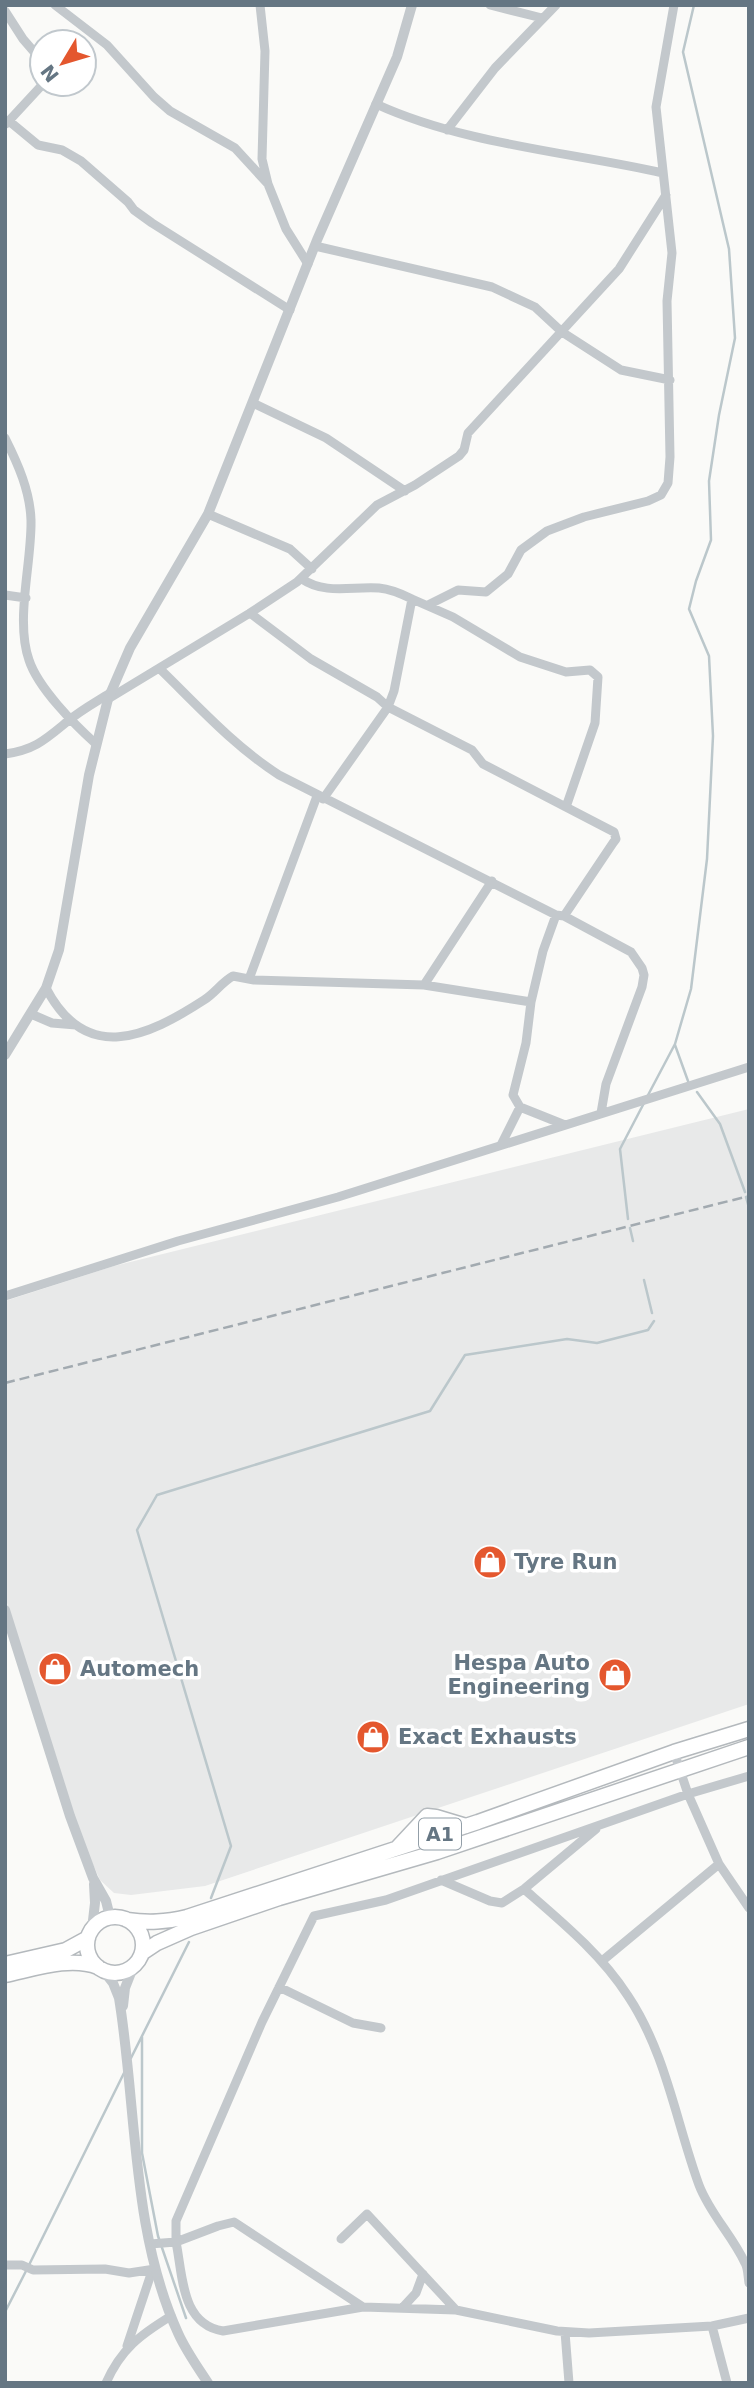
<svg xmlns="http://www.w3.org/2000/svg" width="754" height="2388" font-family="'DejaVu Sans',sans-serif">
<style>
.built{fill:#e8e9e9}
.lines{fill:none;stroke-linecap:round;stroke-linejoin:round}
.stream{stroke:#bbc7cb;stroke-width:2.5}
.trunk-casing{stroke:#b4b9bd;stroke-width:17}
.minor{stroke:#c3c8cc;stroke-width:9}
.tertiary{stroke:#c3c8cc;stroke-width:10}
.trunk{stroke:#fff;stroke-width:14}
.rail{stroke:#a2aab0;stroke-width:2.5;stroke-dasharray:10 5;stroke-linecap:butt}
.labels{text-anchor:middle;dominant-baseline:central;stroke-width:7;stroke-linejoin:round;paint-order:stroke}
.shield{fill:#fff;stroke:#939fa8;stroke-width:2}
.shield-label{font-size:19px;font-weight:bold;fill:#657683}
.poi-label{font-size:21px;font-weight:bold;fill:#657683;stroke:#fff;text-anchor:start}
</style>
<rect width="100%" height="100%" fill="#fafaf8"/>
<path class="built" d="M749,1109v595l-544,182 -74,9 -17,-2 -14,-13 -16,-35 -79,-248v-296l109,-35z"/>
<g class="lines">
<path class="stream" d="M675,1045l13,36
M697,1092l23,32 25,68
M647,1097l28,-53 16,-55 16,-130 6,-123 -4,-80 -20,-47 7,-28 15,-41 -2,-59 10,-66 16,-77 -6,-89 -46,-197 11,-47
M746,1197l3,11
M628,1219l-8,-70 24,-46
M630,1228l3,13
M644,1280l8,33
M211,1898l20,-52 -94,-316 20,-35 273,-84 35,-56 102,-16 30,4 51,-13 6,-9
M142,2037v116l16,83 28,82
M131,2058l58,-116
M29,2265l95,-192
M5,2312l21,-41"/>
<defs>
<path id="trunk" d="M398,1847l29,-31 9,1 30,9
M87 1945a28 28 0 1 1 56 0a28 28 0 1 1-56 0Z
M127,1920c22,3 38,2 60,-3l291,-95 196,-70 75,-23
M142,1953l15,-10 34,-15 88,-30 158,-46 312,-105
M5,1964l61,-14 22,-12
M5,1975c29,-6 65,-19 93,-8"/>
</defs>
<use href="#trunk" class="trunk-casing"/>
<path class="minor" d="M55,5l52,40 47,52 16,14 65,37 33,36
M260,5l5,46 -3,108 6,25 18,45 22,35
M490,5l52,13
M5,11l18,28 19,22
M376,104c87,40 193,48 287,69
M9,121l29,24 24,5 19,11 47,41 6,8 18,13 138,87
M6,124l37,-40
M447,130l48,-62 61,-63
M315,246l177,41 43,20 27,25 59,38 49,10
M253,403l73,35 79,53
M5,438c13,26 25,53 26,82 1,42 -16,100 -2,140 9,28 46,65 67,84
M208,514l82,35 22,20
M302,579c23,16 51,7 77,9 12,1 23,6 33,11l-18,92 -6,16 -65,92
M5,595l21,3
M412,599l41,18 67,40 46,15 24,-2 8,7 -3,46 -29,84
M428,605l30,-15 28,2 22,-18 13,-24 26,-19 37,-14 64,-16 13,-6 7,-12 2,-26 -3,-156 5,-48 -16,-146 18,-102
M250,613l61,46 66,38 11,10 84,43 11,14 131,68 2,7 -3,4 -49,73
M160,669c38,37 74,77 119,106l277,140 8,1 67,36 11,16 2,7 -2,12 -36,97 -5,29
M108,699l142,-86 47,-31 80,-77 38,-20 44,-29 5,-6 4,-17 151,-164 47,-74
M5,754c30,-4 41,-15 63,-33 13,-11 28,-19 42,-28
M249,979l68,-183
M424,985l68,-104
M46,988c40,77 101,49 158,12 11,-7 18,-18 29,-24l21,4 170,5 107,17
M31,1014l21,9 24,2
M520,1107l45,18
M501,1145l19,-38 -7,-12 13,-52 5,-41 12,-51 13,-36
M5,1296l173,-55 160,-44 411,-130
M674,1752l14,42 31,70 30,44
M441,1880l49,21 12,2 22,-14 72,-60
M524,1889c38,33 77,65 104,107 38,57 48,126 71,189 11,29 33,50 46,78 3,5 3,14 4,20
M602,1961l117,-97
M279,1987l74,36 28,5
M341,2239l26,-25 89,96
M150,2244l26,-2c7,34 5,82 47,89l140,-24 93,3 101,21 32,2 123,-7 37,-8
M5,2265h17l11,5 72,-1 24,4 26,-4
M363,2307l-129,-85 -16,4 -42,16v-21l86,-199 52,-106 72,-16 302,-106 61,-18
M403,2307l13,-14 7,-19
M712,2326l15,57
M565,2332l4,51
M127,2346l25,-75
M106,2383c15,-34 34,-48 65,-67"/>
<path class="tertiary" d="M5,1055l41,-67 13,-38 30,-175 19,-76 22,-51 78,-134 109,-274 80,-183 15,-52
M5,1610l65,206 23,62 13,23 4,16
M92,1929l3,-26 -1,-19
M102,1969l11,14 6,15c18,110 12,232 59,335 8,18 19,33 30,50
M123,2006l2,-18 9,-23"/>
<use href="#trunk" class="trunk"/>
<path class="rail" d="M5,1383l744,-187"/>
</g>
<defs>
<symbol id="shop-disc" viewBox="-11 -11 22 22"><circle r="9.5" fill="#e4572e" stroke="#fff"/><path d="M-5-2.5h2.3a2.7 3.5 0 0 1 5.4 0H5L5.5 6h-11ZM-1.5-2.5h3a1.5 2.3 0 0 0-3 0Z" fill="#fff"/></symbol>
</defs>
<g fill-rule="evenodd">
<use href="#shop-disc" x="471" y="1543" width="38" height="38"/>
<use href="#shop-disc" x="36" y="1650" width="38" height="38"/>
<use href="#shop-disc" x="596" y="1656" width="38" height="38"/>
<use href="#shop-disc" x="354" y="1718" width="38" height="38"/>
</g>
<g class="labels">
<rect class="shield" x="419" y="1818.5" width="42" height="31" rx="5"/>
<g class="shield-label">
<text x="440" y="1834">A1</text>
</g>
<g class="poi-label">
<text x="514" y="1562">Tyre Run</text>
<text x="590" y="1663" text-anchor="end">Hespa Auto<tspan x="590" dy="24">Engineering</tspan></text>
<text x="80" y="1669">Automech</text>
<text x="398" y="1737">Exact Exhausts</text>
</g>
</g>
<rect width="754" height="2388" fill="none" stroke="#657683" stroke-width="14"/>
<g transform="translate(63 63) rotate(232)"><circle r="33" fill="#ffffff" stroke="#c1c8cd" stroke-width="2"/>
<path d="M0-5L12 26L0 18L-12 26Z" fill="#e4572e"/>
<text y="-10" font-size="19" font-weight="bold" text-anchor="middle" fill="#657683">N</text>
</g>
</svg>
